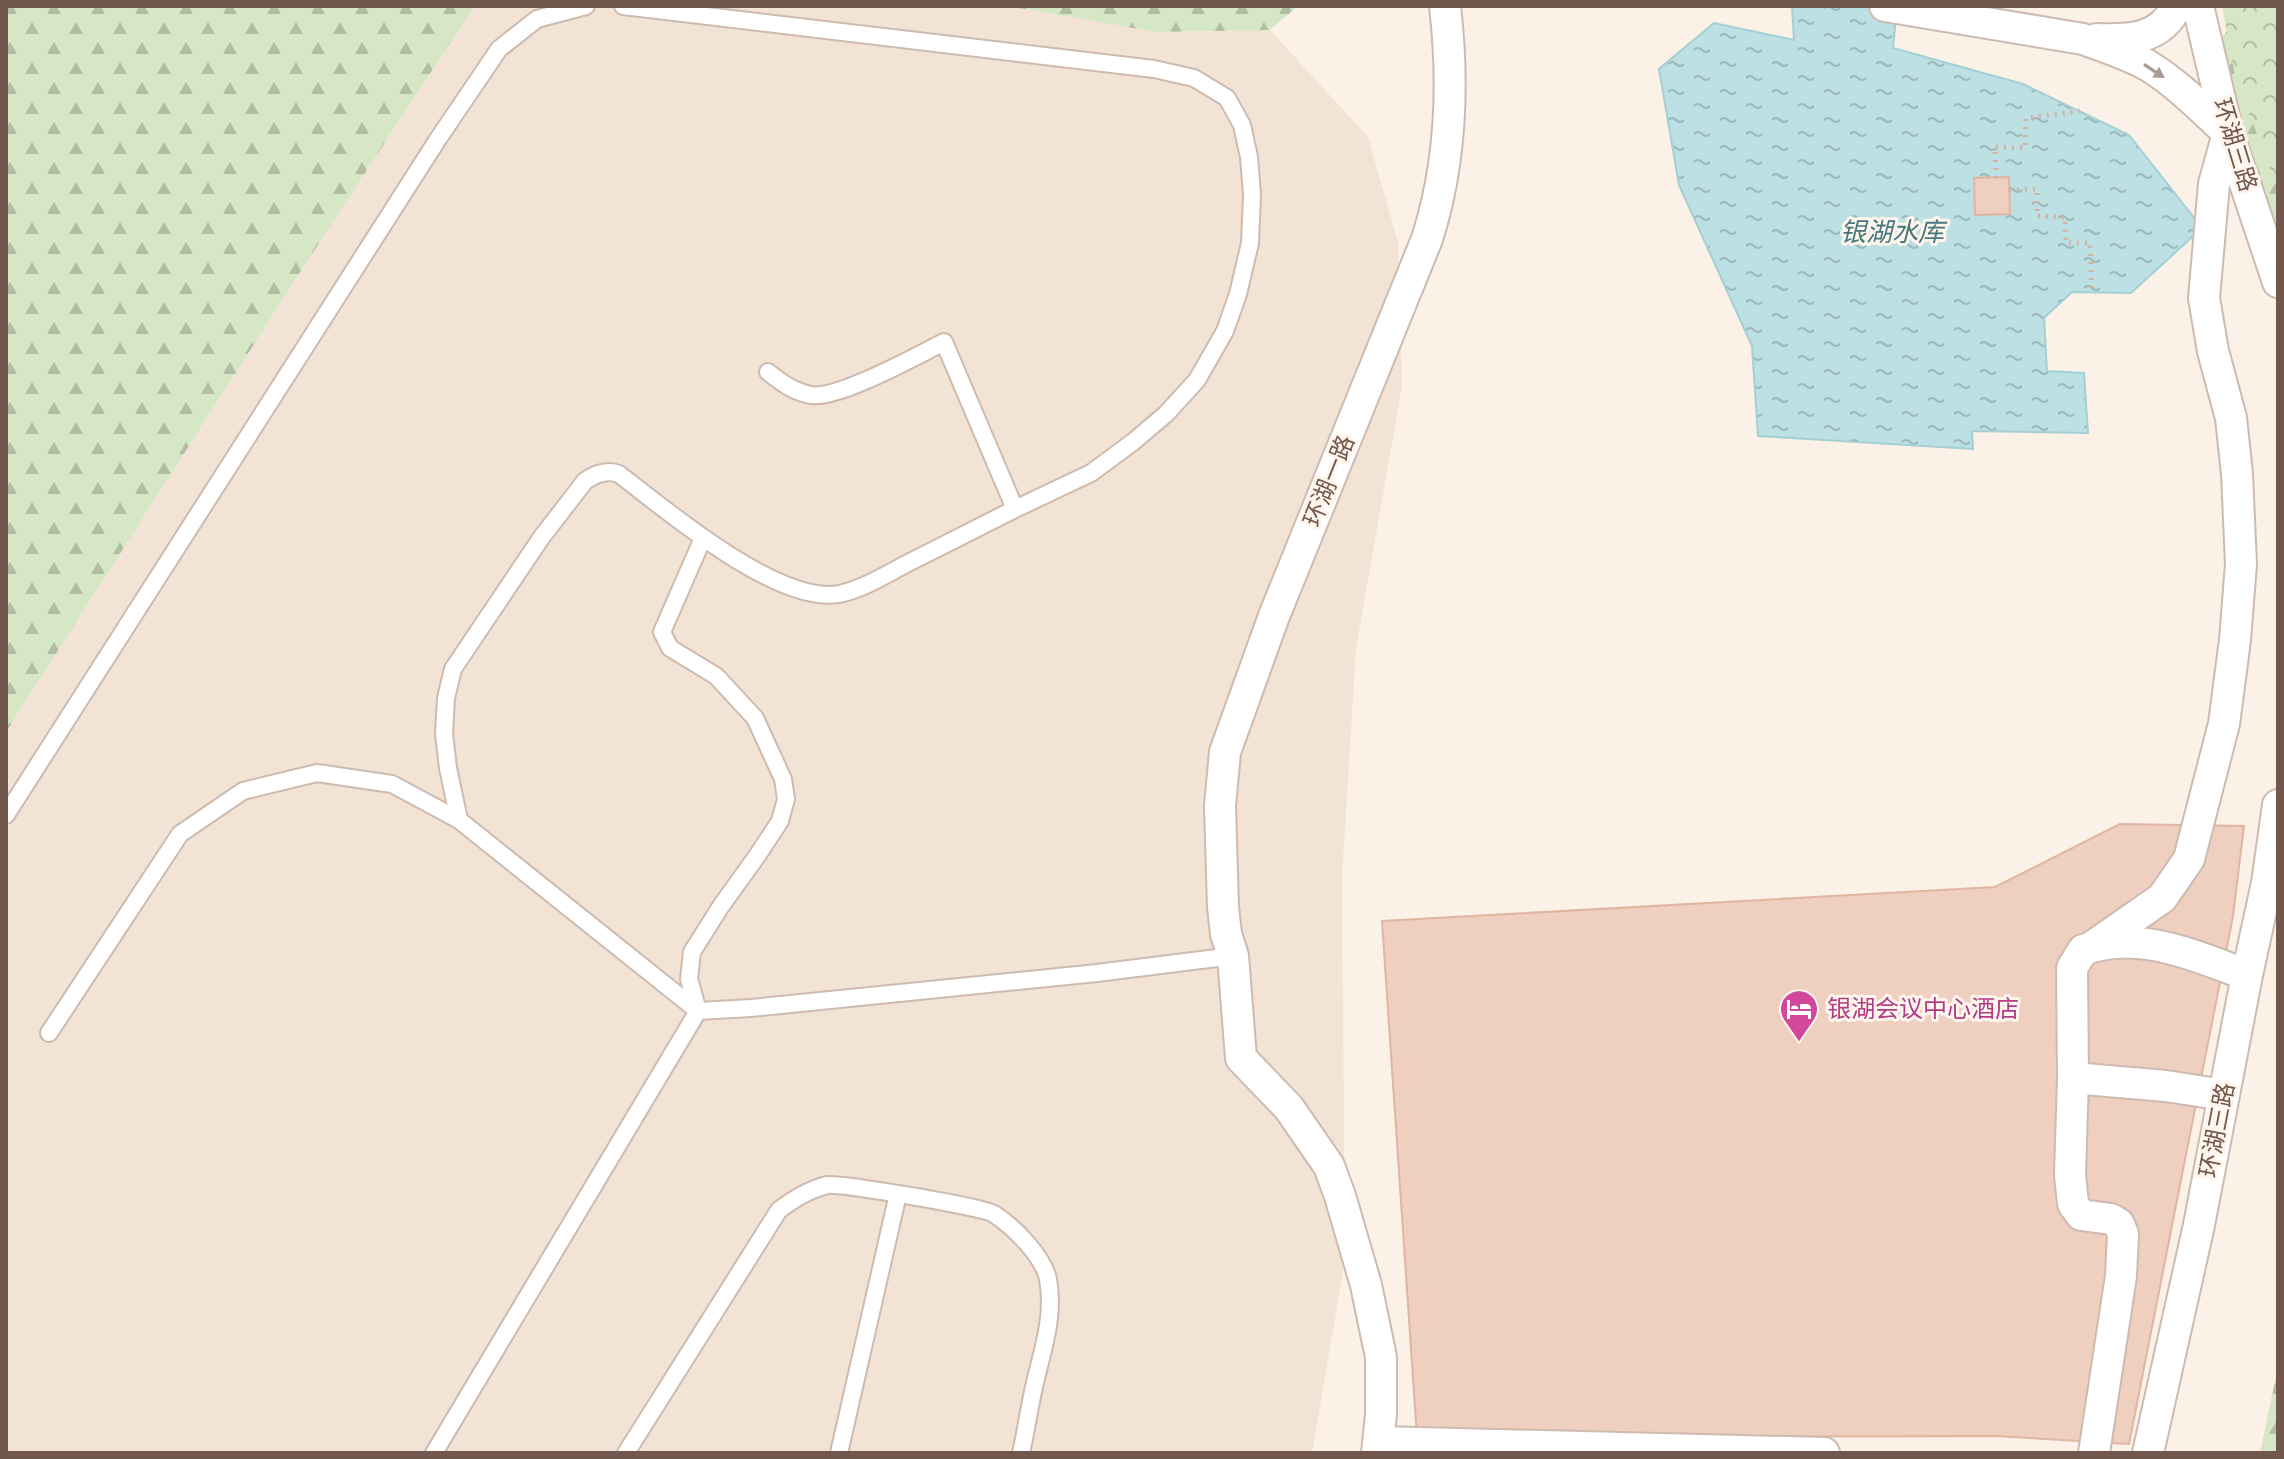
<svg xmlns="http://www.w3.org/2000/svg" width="2284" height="1459" font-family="'Fira Sans Condensed','Noto Sans SC',sans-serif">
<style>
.residential{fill:#f2e3d5}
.forest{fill:url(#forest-firs)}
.park{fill:url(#park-crowns)}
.water{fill:url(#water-ripples);stroke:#a3d0d4;stroke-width:2}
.building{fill:#eecfc0;stroke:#e0b5a1;stroke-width:2}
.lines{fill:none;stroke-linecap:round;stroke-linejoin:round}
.service-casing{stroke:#cebbb0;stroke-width:20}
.minor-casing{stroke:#cebbb0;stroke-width:34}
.path{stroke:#d3b2a3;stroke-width:5;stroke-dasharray:2 6;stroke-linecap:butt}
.service{stroke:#fff;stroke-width:16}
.minor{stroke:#fff;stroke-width:30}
.oneway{fill:#aa9a94}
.labels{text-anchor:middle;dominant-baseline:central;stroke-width:6;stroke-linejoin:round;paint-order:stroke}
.street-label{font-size:24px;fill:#72574d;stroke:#fef6ec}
.hotel-label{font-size:24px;fill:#b23c85;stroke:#fef6ec;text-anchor:start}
.water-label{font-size:26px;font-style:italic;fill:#45777d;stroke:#fef6ec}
</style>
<defs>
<pattern id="forest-firs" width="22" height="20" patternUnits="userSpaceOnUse" patternTransform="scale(2)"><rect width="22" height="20" fill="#d6e7c6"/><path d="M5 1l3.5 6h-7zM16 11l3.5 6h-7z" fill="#b2bea3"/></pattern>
<pattern id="park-crowns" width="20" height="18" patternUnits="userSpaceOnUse" patternTransform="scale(2)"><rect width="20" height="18" fill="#d6e7c6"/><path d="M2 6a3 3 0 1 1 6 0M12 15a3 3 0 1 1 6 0" fill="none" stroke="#b2bea3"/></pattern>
<pattern id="water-ripples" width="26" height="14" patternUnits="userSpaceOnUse" patternTransform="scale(2)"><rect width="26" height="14" fill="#bce0e3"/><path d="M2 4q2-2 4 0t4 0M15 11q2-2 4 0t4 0" fill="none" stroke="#9db8ba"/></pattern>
</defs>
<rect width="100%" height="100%" fill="#fbf1e6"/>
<path class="residential" d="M477,6h531l148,26 114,-2 98,107 30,105 4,144 -46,262 -14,229 3,383 -33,193h-1306v-721l298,-466 169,-258z"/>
<path class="forest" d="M6,6h471l-4,2 -169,258 -298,466z
M1008,6h290l-28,24 -114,2z
M2250,6h28v232l-59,-198z
M2278,1367v86h-18z"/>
<path class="park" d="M2222,6h56v183l-43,-113z"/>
<path class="water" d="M1792,6h105l-4,42 130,36 106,51 73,93 -71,65 -59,-1 -28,26 3,53 37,2 4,60 -116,-2 1,18 -215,-13 -6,-90 -73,-161 -20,-116 55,-46 80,17z"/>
<path class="building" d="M2009,177l1,37 -35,1 -1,-37z
M2120,824l124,2 -11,90 -104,528 -133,-8 -579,1 -35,-516 613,-34z"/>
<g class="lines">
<defs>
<path id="service" d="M623,6l531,63 40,9 33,20 15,27 7,32 3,38 -2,48 -12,51 -13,37 -28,49 -31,34 -33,28 -42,31 -76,36
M6,815l432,-676 61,-90 38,-30 49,-13
M698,1011l-239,-191 -11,-52 -4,-34 2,-36 7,-29 88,-131 44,-57c10,-7 21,-12 34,-7 47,36 159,131 220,120 24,-5 46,-19 67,-30 36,-18 72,-36 109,-55l-71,-167c-26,13 -107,58 -133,53 -17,-3 -29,-12 -43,-23
M698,1011l-9,-32 3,-27 29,-46 36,-50 23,-35 6,-22 -3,-20 -28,-61 -39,-42 -46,-28 -8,-16 41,-94
M49,1033l131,-199 63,-43 74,-18 75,11 67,36
M434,1453l264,-442 53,-3 346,-35 136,-17
M626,1453l153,-243c15,-11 29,-20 48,-25 13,-2 157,22 167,29 20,13 49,42 54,65 7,38 -6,72 -14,108 -5,22 -8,44 -13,66
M839,1453l59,-259"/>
<path id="minor" d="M1885,6l198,33c22,8 44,15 64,26 30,18 56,45 81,68
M2198,6l30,127 50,149
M2097,39c33,1 63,1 80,-33
M2093,946l69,-48 27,-39 35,-135 11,-84 6,-76 -4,-90 -6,-56 -18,-67 -9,-53 10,-114 14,-51
M2073,1078l93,8 58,9
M1379,1442l445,11
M1377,1453l4,-39v-57l-15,-72 -26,-89 -11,-30 -40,-58 -48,-50 -8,-102 -7,-22 -3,-27 -3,-101 5,-54 49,-136 153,-377c24,-75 27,-155 18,-233
M2094,1453l27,-177 2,-42 -4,-10 -8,-5 -30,-4 -8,-11 -3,-29 3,-97 -1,-110 11,-18c54,-21 113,6 164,25
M2148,1453l51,-228 48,-250 20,-92 11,-78"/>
</defs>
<use href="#service" class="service-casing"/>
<use href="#minor" class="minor-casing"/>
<path class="path" d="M1996,178l-1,-31 30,1 1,-30 54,-7
M2009,190l28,-1v27l28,1 1,26h24l2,49"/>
<use href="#service" class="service"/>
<use href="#minor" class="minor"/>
</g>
<defs><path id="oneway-solid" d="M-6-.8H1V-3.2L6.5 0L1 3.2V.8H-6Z" transform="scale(2)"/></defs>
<use class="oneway" href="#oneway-solid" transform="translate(2154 71) rotate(33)"/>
<defs>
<symbol id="hotel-pin" viewBox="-11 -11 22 30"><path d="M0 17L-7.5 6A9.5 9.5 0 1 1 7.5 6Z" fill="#d1479c" stroke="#fef6ec"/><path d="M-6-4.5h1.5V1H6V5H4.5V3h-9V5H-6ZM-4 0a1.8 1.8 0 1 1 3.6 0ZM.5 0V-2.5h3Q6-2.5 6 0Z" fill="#fff"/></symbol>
</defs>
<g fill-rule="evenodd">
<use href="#hotel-pin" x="1777" y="987" width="44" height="60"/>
</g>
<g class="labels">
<g class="street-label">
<text transform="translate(2235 145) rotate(73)">环湖三路</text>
<text transform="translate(1329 481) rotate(-68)">环湖一路</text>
<text transform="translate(2217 1130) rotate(-79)">环湖三路</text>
</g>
<g class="hotel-label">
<text x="1827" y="1009">银湖会议中心酒店</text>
</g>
<g class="water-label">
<text x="1892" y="232">银湖水库</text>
</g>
</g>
<rect width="2284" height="1459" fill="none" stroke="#72574d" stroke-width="16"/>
</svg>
